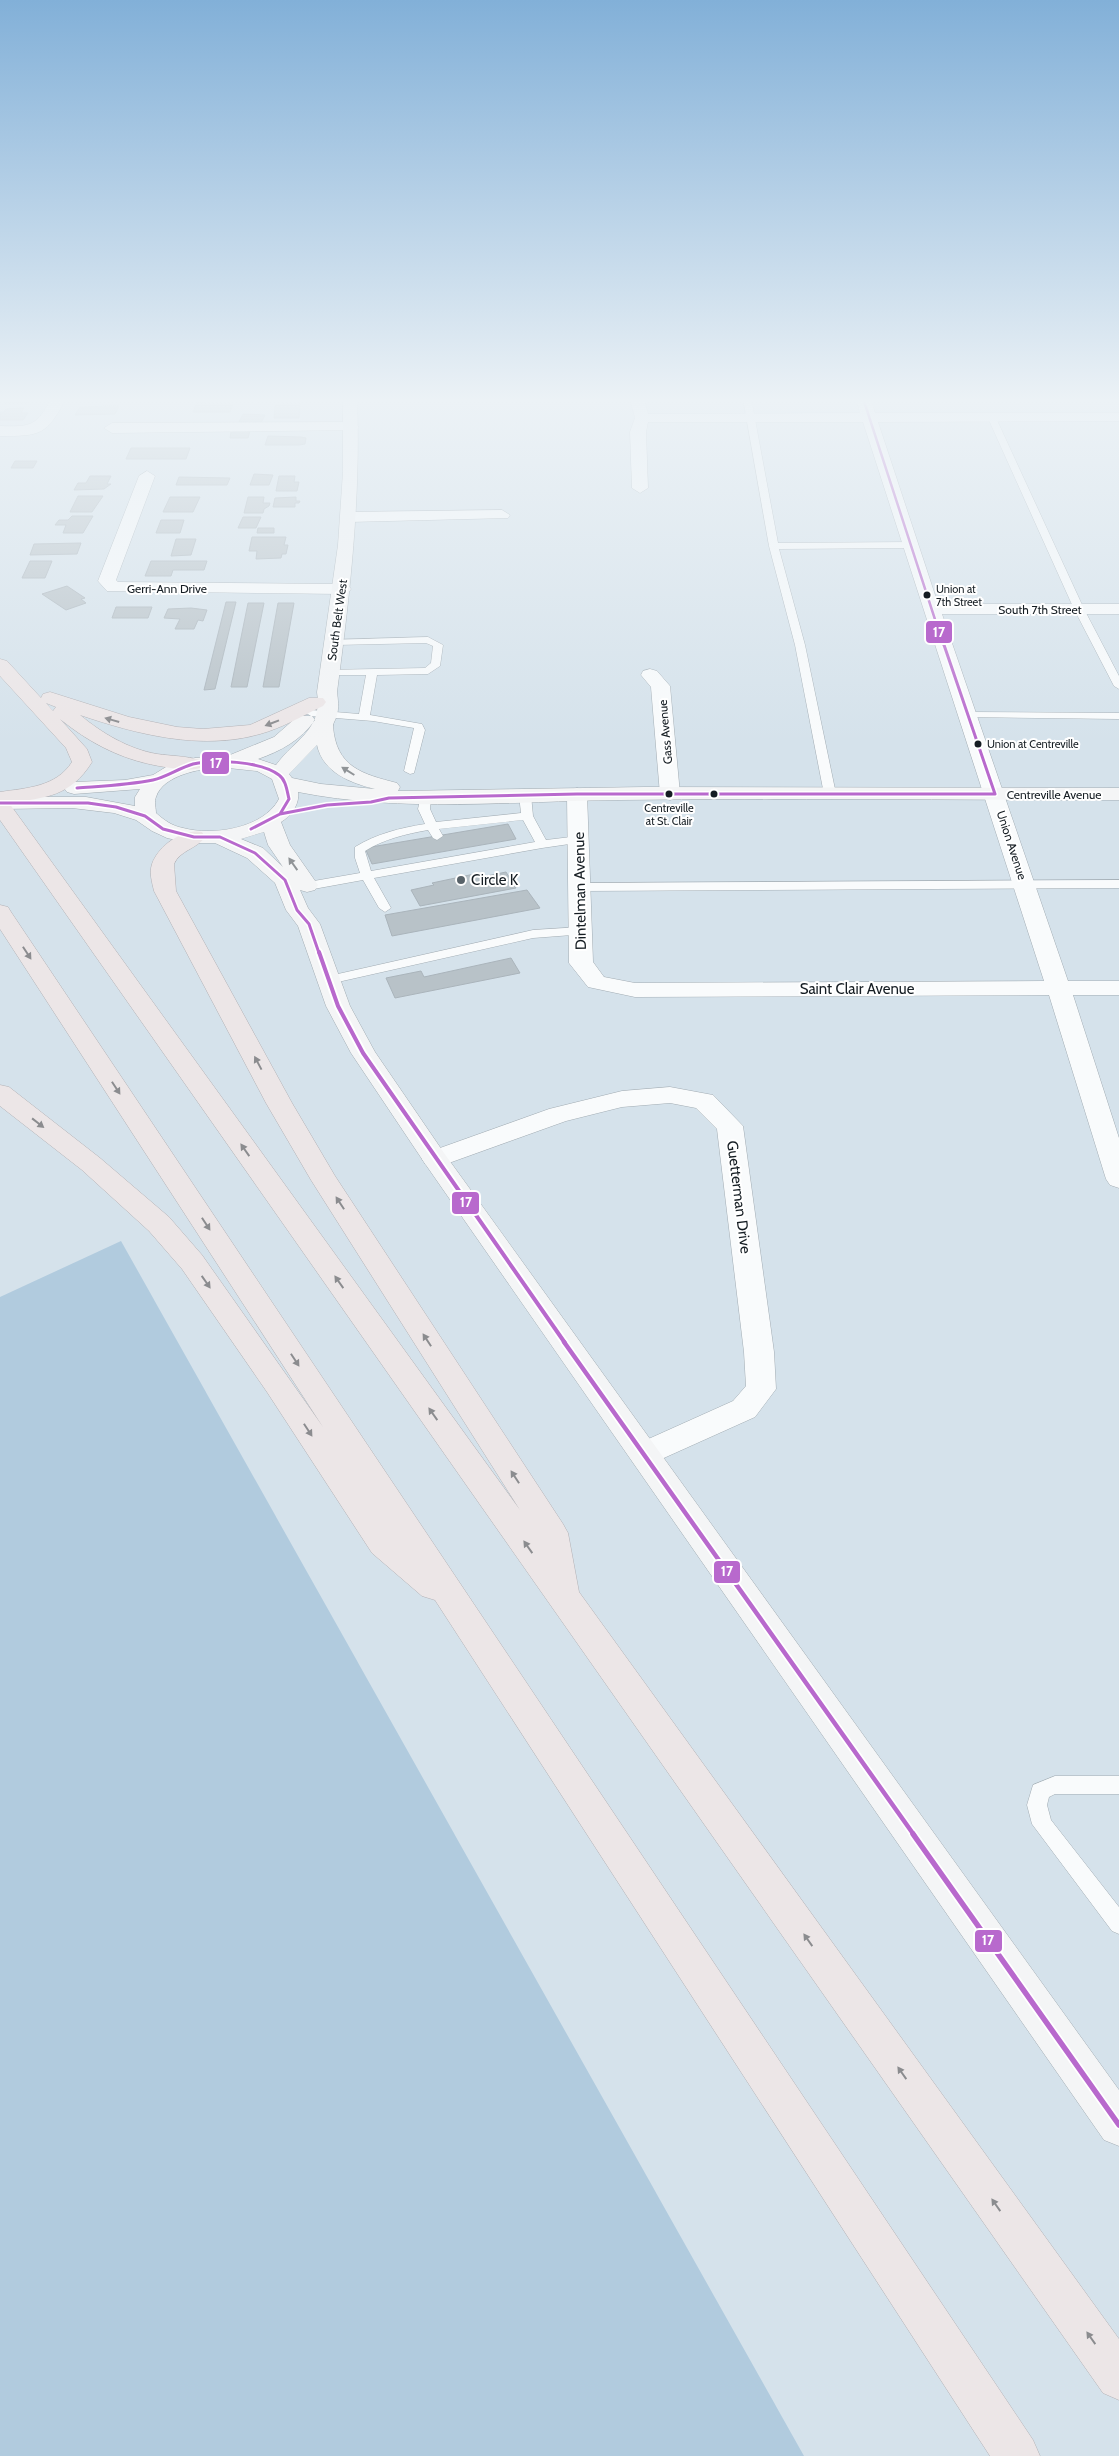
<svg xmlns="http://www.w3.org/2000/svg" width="1119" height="2456" font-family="Cabin,sans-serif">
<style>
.green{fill:#b1cbde}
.building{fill:#b8c2c8;stroke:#aab4bb}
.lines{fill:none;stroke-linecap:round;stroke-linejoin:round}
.lane-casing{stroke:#a2acb3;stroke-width:1}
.street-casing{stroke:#a2acb3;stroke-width:1}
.secondary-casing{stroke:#a2acb3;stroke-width:1}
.highway-casing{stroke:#b2b1b5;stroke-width:1}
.lane{fill:#f9fbfc;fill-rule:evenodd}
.street{fill:#f9fbfc;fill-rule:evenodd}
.secondary{fill:#f4f5f6;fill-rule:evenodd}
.highway{fill:#ece6e7;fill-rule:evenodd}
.bus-1-far4-casing{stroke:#fff;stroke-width:5}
.bus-1-far3-casing{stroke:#fff;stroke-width:6}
.bus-1-far2-casing{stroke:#fff;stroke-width:8}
.bus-1-far1-casing{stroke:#fff;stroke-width:8}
.bus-1-casing{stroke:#fff;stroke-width:9}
.bus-1-far4{stroke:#b869cd;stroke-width:2.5}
.bus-1-far3{stroke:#b869cd;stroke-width:3}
.bus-1-far2{stroke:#b869cd;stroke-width:4}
.bus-1-far1{stroke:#b869cd;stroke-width:4.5}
.bus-1{stroke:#b869cd;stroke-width:5.5}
.oneway{fill:#8b8c8f}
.oneway2{fill:#909497}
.bus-dot{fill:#151d23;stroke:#fff;stroke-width:2}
.poi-dot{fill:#586269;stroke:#fff;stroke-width:2}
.labels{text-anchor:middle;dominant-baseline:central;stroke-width:4;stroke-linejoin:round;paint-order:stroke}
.far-bus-label{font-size:11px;fill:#151d23;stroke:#fff;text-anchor:start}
.far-street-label{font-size:12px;fill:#151d23;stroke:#fff}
.poi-label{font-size:15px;fill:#151d23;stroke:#fff;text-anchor:start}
.street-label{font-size:15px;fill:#151d23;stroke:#fff}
.line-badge{stroke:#fff;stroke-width:2}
.badge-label{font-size:14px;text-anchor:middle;font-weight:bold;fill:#fff}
</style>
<rect width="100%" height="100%" fill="#d5e2eb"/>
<path class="green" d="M121,1241l683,1215h-804v-1159z"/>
<path class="building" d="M7,398h23l-3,5h-23z
M197,401h9l-1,3h28l-3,8h-37z
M281,404h19l-1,14h-25l1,-12z
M109,406h10l-4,8 -40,1 5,-8z
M24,408l-3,5h7l-5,7h-23v-8h4l2,-3z
M243,414l22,1 -4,8 -22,-1z
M250,431l-2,7h-18l1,-6z
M268,436l33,1 5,1 -1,6 -6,1h-34z
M131,448h59l-4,11h-60z
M15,461h22l-4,7h-22z
M254,474l19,1 -4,10h-19z
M90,476h21l-4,8h4l-7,5 -30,1 4,-7h8z
M279,476h16l-1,6h5l-2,9h-21z
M179,477l51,1 -3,7h-51z
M78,496h25l-11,16h-22z
M170,497h30l-7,15h-30z
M248,497h16l-1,6h7l-1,3 -5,3 -1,4h-19z
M296,497v4h4l-1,2h-4v4h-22l2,-9z
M72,516h21l-10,17h-20l3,-8h-11l4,-5h9z
M243,517h18l-5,11h-18z
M161,520h23l-4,13h-24z
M258,528h16v5h-17z
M252,537h34l-2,8h4l-2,9h-4l-1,4 -25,1 1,-8h-8z
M176,539h20l-5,16 -20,1z
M81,543l-4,11 -47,1 4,-11z
M30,561h22l-7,17h-23z
M151,561h56l-3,9h-31l-2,6h-26z
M67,586l18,12 -4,1 5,4 -20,7 -24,-16z
M226,602h10l-21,87 -11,1z
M248,603h16l-17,84h-16z
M278,603h16l-15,84h-16z
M116,607h36l-4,11h-36z
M191,608l16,2 -4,11 -5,-1 -4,9h-19l5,-10 -16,-1 4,-9z
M508,824l8,15 -144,25 -7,-16z
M506,872l10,16 -96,18 -9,-16 23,-5 -2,-2 47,-10 3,4z
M527,890l13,18 -148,28 -7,-21z
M511,958l9,15 -125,25 -9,-20 35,-7 3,6z"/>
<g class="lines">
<defs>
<path id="lane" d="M743,398h8l27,145 133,-1 5,3 -5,3 -132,1 26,96 31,149 -6,3 -6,-3 -29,-149 -26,-99z
M989,416l7,2 88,191 35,67v13l-5,-3 -40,-77 -86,-191z
M428,637l15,8 -3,21 -12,8 -51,1 -7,40 52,9 3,6 -11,43 -4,1 -6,-3 10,-43 -41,-7 -62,-5 -5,-3 5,-3 48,4 7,-39h-36l-5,-3 1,-2 99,-2 6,-5 2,-17 -7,-3 -91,2 -4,-1v-4z
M968,712l151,1v6l-155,-2 -1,-2z
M525,792l6,3 2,21 13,24 33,-4 4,2v4l-41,6 -168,30 17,30 -6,4 -6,-4 -16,-28 -55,10 -6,-4 6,-4 52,-9 -5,-15v-11c21,-13 45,-19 70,-23l-7,-15 3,-14 4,-1 6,3 -1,12 6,13 85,-9 -2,-18zM523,820l12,22 -164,29 -6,-20c19,-12 41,-17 63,-21l5,8 4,2 6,-4 -4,-7z
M1119,880v8l-538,3 -6,-4 6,-4z
M581,927l4,1 2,3 -2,3 -52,4 -204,46 -6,-4 6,-4 204,-46z
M1055,1776h64v18h-64l-6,3 -2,8 4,15 68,87v27l-7,-3 -80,-107 -5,-19 6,-20z"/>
<path id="street" d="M52,398h14c-19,37 -25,38 -66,38v-10c32,1 36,0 52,-28z
M630,398h14l4,16 212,-1 -4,-15h14l5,15h244v8l-241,1 60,182h181v10h-177l126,367h51v14h-46l46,143v50l-9,-3 -4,-6 -57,-184 -414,2 -47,-10 -19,-24 -2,-169 3,-4 7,-2 7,2 3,4 6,168 11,15 31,6 409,-2 -181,-559h-215l-2,10 2,56 -8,5 -8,-5 -2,-56 5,-14z
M351,422l8,5 -3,3 -244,3 -8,-5 8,-5z
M147,471l8,5 -39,104 2,2 224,2 6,1 3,4 -3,4 -6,1 -235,-3 -9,-10 41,-105z
M502,510l8,5 -2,3 -159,4 -6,-2 -2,-3 2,-3 6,-2z
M650,669l7,2 13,15 10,108 -3,4 -7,2 -7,-2 -3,-4 -9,-107 -10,-12 2,-4z
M670,1087l43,8 30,31 31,226 2,37 -21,28 -109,49 -11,-3 -5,-9 5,-9 98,-44 13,-15 -2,-34 -27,-223 -21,-21 -26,-5 -48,4 -56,14 -131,47 -9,-3 -4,-6 4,-6 123,-44 73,-18z"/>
<path id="secondary" d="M343,398h14c4,99 -7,196 -20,294 1,8 2,15 0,23 -1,4 -4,8 -4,11 3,41 29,48 64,57l3,4 -2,4 247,-4 474,1v12c-167,0 -333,-2 -500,0 -107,1 -216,13 -321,-8 2,12 -7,24 -17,30l9,23 28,40 -3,5 -8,2 -7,-2 8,18 12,16 30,82 25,46 69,101 675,937v56l-15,-6 -678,-975 -75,-112 -25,-47 -28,-80 -12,-16 -11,-27 -28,-25 -32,-15h-25l-23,-5 -15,-7 -16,-11 -22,-7 -42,-5 -72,1v-12h86l49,9v-9l5,-8 -66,5 -7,-2 -3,-4 3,-4 7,-2 51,-2 28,-5 13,-8 29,-9 35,-3 44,-18 24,-21h14l3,4c-14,20 -34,31 -57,39l18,6c19,-26 47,-35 41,-73l21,-147 5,-73zM317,745c6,28 34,38 58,44l-54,-5 -29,-6 -3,-4zM219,767l38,4 15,8 7,20c-16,30 -67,37 -96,29 -11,-2 -19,-8 -27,-15 0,-4 -2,-12 0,-16 7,-22 44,-28 63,-30zM264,832l4,13 15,22 -20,-19 -22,-9z"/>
<path id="highway" d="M0,659l7,2 34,37 2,-4 7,-2 79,25 48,10 26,2 47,-4 59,-27h14l3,4 -3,4c-21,10 -41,22 -63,28 -59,17 -124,0 -180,-19 22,18 48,34 77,39 14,2 29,2 43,6l3,4 -3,4c-11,3 -23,1 -35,-1 -40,-6 -73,-22 -105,-48l27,30 5,13c-21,34 -46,36 -83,41l511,707 -209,-330 -45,-77 -112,-212c-2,-9 -5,-18 -2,-27 6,-18 31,-36 50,-32l3,5c-8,12 -25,13 -31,27l2,27 116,212 43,73 228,348 5,9 11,59 540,747v61l-16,-7 -1103,-1573v-28c27,-4 56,-5 72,-30l-6,-14 -66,-72zM46,703l10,4 -3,4z
M0,905l8,2 3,5 1022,1528 7,16h-50l-555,-856 -13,-4 -50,-43 -105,-161 -85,-123 -33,-38 -67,-61 -82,-64v-21l9,2 91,71 69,59 33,38 121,172 -323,-498z"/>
</defs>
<use href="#lane" class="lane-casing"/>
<use href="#street" class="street-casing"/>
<use href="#secondary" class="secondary-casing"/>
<use href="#highway" class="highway-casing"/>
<use href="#lane" class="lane"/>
<use href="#street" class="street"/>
<use href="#secondary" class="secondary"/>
<use href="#highway" class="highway"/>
<defs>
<path id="bus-1-far4" d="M863,398l80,246"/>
<path id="bus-1-far3" d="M943,642l52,152
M77,788c26,-2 51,-3 76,-8 14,-3 26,-12 40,-16 20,-5 68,-3 86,11 7,5 8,16 10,24l-9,15 -29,15
M0,803h88l28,4 29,9 18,13 31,8h26l35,16 30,27 12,30 12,14 10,29
M280,814l47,-9 44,-3 18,-4 188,-4h418"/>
<path id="bus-1-far2" d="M319,952l19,54 25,47 202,290"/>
<path id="bus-1-far1" d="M564,1342l350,493"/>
<path id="bus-1" d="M913,1834l206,291"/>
</defs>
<use href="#bus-1-far4" class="bus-1-far4-casing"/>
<use href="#bus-1-far3" class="bus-1-far3-casing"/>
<use href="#bus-1-far2" class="bus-1-far2-casing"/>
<use href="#bus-1-far1" class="bus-1-far1-casing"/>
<use href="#bus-1" class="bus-1-casing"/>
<use href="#bus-1-far4" class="bus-1-far4"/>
<use href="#bus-1-far3" class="bus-1-far3"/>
<use href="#bus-1-far2" class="bus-1-far2"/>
<use href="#bus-1-far1" class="bus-1-far1"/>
<use href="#bus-1" class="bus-1"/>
</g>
<defs><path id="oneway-solid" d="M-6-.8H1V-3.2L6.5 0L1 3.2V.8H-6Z" transform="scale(1.25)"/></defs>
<g class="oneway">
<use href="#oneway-solid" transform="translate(112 720) rotate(-164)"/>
<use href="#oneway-solid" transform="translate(272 723) rotate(159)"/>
<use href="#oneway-solid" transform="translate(27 953) rotate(57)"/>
<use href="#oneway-solid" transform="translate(258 1063) rotate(-118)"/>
<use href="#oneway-solid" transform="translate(116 1088) rotate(57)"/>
<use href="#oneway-solid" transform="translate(38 1123) rotate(38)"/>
<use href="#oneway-solid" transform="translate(245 1150) rotate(-125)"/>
<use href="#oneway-solid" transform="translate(340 1203) rotate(-123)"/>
<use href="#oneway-solid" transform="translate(206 1224) rotate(57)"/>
<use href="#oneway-solid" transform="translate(206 1282) rotate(55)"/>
<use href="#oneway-solid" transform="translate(339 1282) rotate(-125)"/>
<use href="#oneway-solid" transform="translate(427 1340) rotate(-123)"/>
<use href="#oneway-solid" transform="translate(295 1360) rotate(57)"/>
<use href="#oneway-solid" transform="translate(433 1414) rotate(-125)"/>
<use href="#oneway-solid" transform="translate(308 1430) rotate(57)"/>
<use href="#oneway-solid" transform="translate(515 1477) rotate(-123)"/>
<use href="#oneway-solid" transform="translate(528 1547) rotate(-125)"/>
<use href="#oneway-solid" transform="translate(808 1940) rotate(-125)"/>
<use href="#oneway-solid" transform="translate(902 2073) rotate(-125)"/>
<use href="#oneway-solid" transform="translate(996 2205) rotate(-125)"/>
<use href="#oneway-solid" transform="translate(1091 2338) rotate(-125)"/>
</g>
<g class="oneway2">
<use href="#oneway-solid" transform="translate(348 771) rotate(-148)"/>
<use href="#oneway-solid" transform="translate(293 864) rotate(-125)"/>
</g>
<linearGradient id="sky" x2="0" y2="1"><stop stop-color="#82b0d8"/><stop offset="0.54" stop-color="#ecf2f6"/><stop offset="1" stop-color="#ecf2f6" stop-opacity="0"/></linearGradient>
<rect width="1119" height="742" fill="url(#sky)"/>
<g class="bus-dot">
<circle cx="927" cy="595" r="4.5"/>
<circle cx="978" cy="744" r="4.5"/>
<circle cx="669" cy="794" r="4.5"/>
<circle cx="714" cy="794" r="4.5"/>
</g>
<circle class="poi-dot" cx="461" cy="880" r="5"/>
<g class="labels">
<g class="far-bus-label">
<text x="936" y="589">Union at<tspan x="936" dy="13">7th Street</tspan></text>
<text x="987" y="744">Union at Centreville</text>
<text x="669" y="808" text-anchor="middle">Centreville<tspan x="669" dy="13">at St. Clair</tspan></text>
</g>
<g class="far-street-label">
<text x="167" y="588">Gerri-Ann Drive</text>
<text x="1040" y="609">South 7th Street</text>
<text transform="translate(337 620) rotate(-82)">South Belt West</text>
<text transform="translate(665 732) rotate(-95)">Gass Avenue</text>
<text x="1054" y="794">Centreville Avenue</text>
<text transform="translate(1012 845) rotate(72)">Union Avenue</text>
</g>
<g class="poi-label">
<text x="471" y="880">Circle K</text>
</g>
<g class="street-label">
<text transform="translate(580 891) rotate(-91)">Dintelman Avenue</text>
<text x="857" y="989">Saint Clair Avenue</text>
<text transform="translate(739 1197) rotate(83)">Guetterman Drive</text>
</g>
</g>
<g class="line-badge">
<rect x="925" y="620" width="28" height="24" rx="5" fill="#b869cd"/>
<rect x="201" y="751" width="29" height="24" rx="5" fill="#b869cd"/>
<rect x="451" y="1191" width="29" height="24" rx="5" fill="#b869cd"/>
<rect x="713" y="1560" width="28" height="24" rx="5" fill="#b869cd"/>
<rect x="974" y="1929" width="29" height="24" rx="5" fill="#b869cd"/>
</g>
<g class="badge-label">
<text x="939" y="637">17</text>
<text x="216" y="768">17</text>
<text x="466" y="1207">17</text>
<text x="727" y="1576">17</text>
<text x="988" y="1945">17</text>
</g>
</svg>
